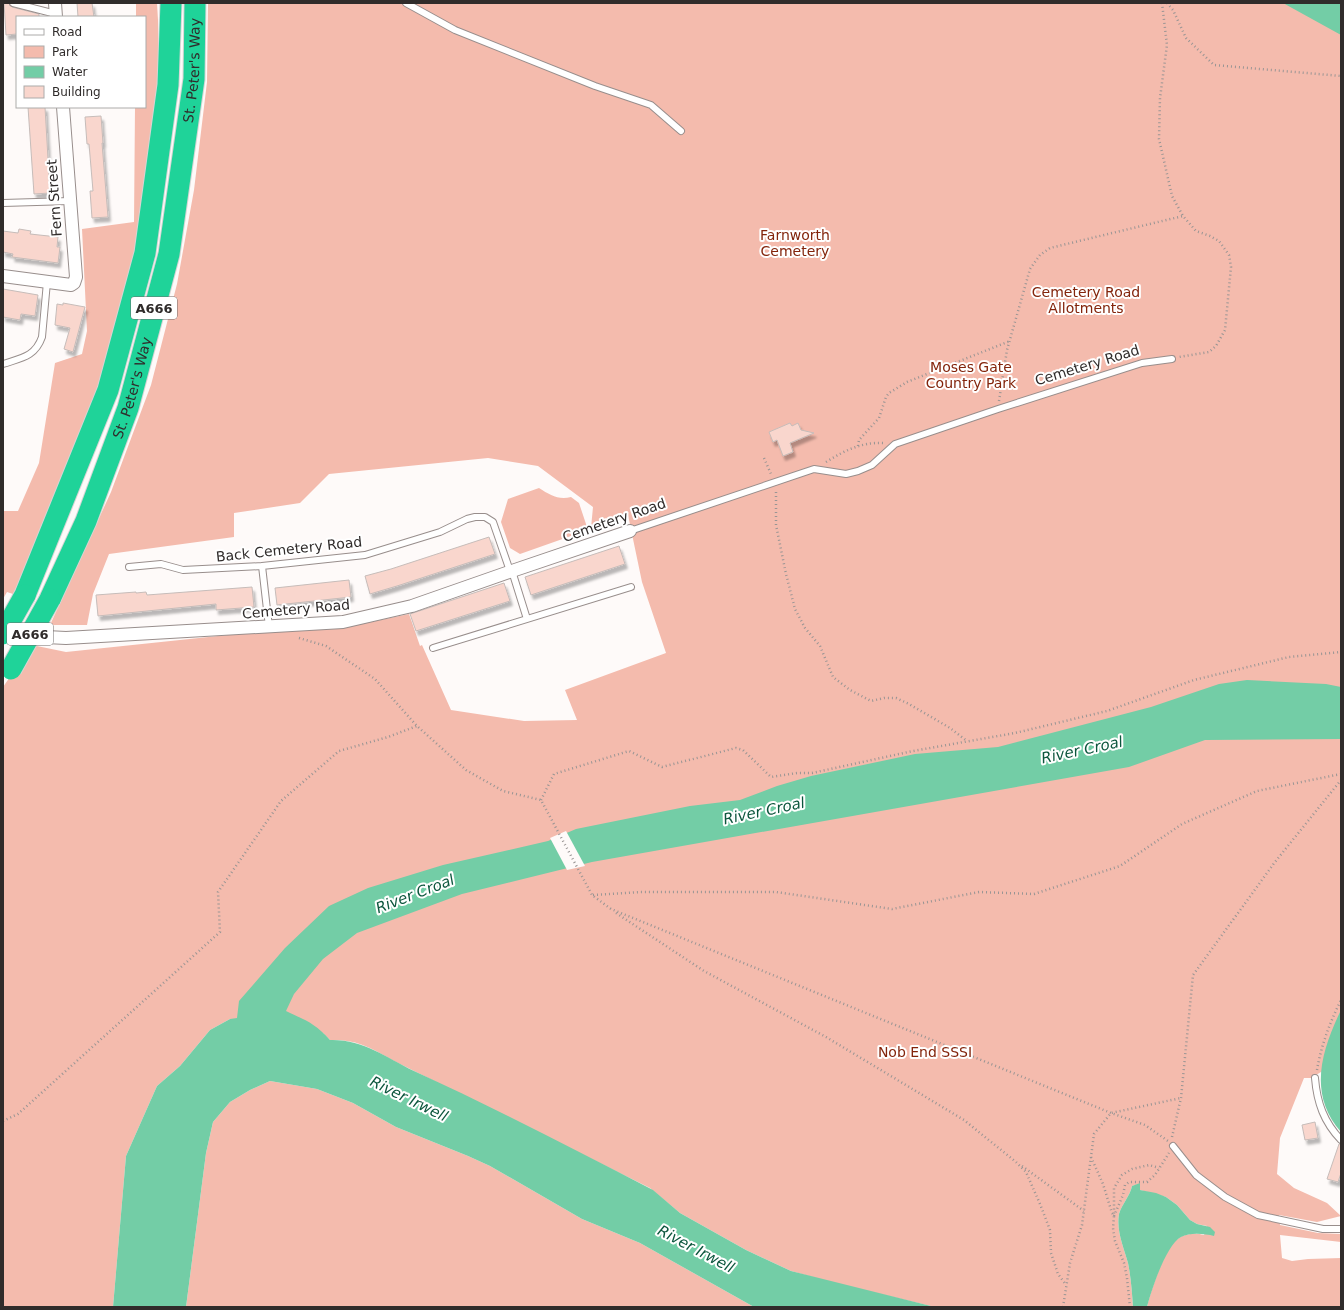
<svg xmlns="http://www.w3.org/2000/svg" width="1344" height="1310" font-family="'DejaVu Sans',sans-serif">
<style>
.green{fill:#f4bbad}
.water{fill:#73cda6}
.pier{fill:#fefaf9}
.building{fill:#f9d6cd;stroke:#c6bcb9;filter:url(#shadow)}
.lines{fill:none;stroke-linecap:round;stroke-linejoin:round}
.lane-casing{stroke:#988e8c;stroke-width:8}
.street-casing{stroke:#988e8c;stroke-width:14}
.highway-casing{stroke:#d6d5d5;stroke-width:23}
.path{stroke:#999594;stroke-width:2.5;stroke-dasharray:1 3;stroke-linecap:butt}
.lane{stroke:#fff;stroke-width:6}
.street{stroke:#fff;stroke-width:12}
.highway{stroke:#1fd399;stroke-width:21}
.highway-bridge-casing{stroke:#d6d5d5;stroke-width:23;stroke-linecap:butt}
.highway-bridge{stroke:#1fd399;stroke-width:21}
.labels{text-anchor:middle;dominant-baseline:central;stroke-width:4;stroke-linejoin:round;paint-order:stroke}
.shield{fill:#fff;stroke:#6e6b6b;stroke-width:1}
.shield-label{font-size:13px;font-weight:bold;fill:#302c2b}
.street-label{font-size:14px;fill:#302c2b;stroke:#fff}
.park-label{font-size:14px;fill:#83240b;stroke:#fff}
.water-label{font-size:15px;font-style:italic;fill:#0c563d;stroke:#fff}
</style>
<defs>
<filter id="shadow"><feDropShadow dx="2.5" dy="4.5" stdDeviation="1" flood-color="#0004"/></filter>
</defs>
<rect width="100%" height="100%" fill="#fefaf9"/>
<path class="green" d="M136,3h21l1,17v57l-5,65 -9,78 -34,144 -59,153 -38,77 -6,-2 -4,7v-88h15l21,-48 16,-100 27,-9 5,-23 -5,-102 52,-7 1,-115h10v-90h-9z
M208,3h1133v1057l-30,18h-7l-24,60 -3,36 17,14 33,15 14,13 -24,6 -38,-7 1,10 38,8 23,1v8l-61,-7 2,23 10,3 16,-2 33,-1v49h-194c4,-17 16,-53 28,-66 7,-7 19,-9 29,-6l3,-9 -10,-2 -7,-4 -13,-15 -11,-8 -26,-7v-6l-8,2c-2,10 -10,18 -13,28 -3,17 5,34 9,49 3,15 4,29 5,44h-198l-101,-24 -43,-12 -45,-21 -66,-37 -30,-25 -254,-126c-23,-13 -38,-23 -66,-22l-7,-7 -93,-14 -20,11 -30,36 -23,20 -31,70 -13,151h-110v-620l29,-42 34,7 200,-21 72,-2 71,-15 11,32 2,-1 29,65 73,11 53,-1 -12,-30 101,-37 -24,-71 -14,-67 -37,13 2,-21 -55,-41 -50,-8 -159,16 -29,29 -66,10v24l-125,17 -16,40 -6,31h-37l61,-133 40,-107 26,-101 17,-94 13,-108z
M539,488c11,7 19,12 32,9l8,6 9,27 -68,24 -10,-6 -9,-26 7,-23z
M270,1081l47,8 36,14 43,24 72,29 22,10 92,53 58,24 114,64h-568l20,-154 7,-31 17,-20 20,-12z"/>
<path class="water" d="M1283,3h58v32z
M1247,680l79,4 15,3v52l-136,1 -76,27 -537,95 -130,32 -105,39 -34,26 -29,35 -8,17c19,9 29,12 44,29 33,-1 55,17 84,31 81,37 160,78 239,119l27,23 66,37 45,21 144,36h-181l-114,-64 -58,-24 -92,-53 -22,-10 -72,-29 -43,-24 -36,-14 -47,-8 -20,9 -20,12 -17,20 -7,31 -20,154h-73l13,-151 31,-70 23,-20 30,-36 20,-11 7,-1 2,-17 46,-53 44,-42 39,-18 75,-23 105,-24 28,-12 114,-23 50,-6 37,-14 34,-10 104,-22 83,-7 153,-40 68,-23z
M1341,1010v122c-33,-37 -20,-81 0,-122z
M1140,1183v7l16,3 10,4 11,8 13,15 7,4 13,3 5,5 -1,4c-9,-2 -23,-4 -33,1 -15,8 -30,54 -34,70h-14c-1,-15 -2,-29 -5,-44 -4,-15 -12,-32 -9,-49 3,-10 11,-18 13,-28z"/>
<path class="pier" d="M566,831l19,35 -18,4 -17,-32z"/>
<path class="building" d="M4,3h5l3,4 27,7v3h-22v17l-11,1z
M77,3h15l2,14h-16z
M28,107h17l5,86 -16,1z
M101,116l2,27h-1l6,74 -16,1 -2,-27h3l-4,-47h-2l-2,-27z
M19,229l12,2 -1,3 28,3 -1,10h3l-2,16 -46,-6 1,-3 -10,-2v-21l15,2z
M3,289l35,6 -3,21 -14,-2 -1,6 -17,-3z
M63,303l22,4 -12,45 -9,-3 6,-21 -15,-3 2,-21 6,1z
M790,423l2,3 6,-3 3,7 13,3 -24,10 3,9 -10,4 -6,-16 -4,2 -4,-10z
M489,537l6,17 -98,32 -27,8 -5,-18 26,-7z
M619,546l6,18 -94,31 -6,-18z
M349,580l2,17 -74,8 -2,-17z
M504,583l6,18 -94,30 -6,-17z
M252,587l2,20 -38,3v-6l-118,12 -2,-21 40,-3v1l10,-1 1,3z
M1315,1122l3,16 -13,2 -3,-15z
M1339,1144h2v29l-3,9 -11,-3z"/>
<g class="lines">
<defs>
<path id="lane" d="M13,3l43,11
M406,3l49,27 140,56 56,19 30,26
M3,203l67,-2
M3,364c18,-6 32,-7 39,-27l5,-55
M630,531l184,-62 32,5 12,-3 14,-6 23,-21 103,-35 144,-46 30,-4
M262,566l7,61
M129,567l32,-3 22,6 79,-4 103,-11 75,-23 27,-13 8,-2h10l8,5 17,49
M512,571l15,48
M433,648l198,-61
M1315,1078c2,25 9,44 26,62
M1173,1146l23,29 29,22 33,18 65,14h18"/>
<path id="street" d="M55,3l1,14
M3,276l68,9 3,-2 2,-6 -13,-170
M46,637l20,1 277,-16 69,-16 100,-35 118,-40"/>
<g id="highway">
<path d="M25,595l83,-205 37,-137 23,-168 3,-82"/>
<path id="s1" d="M50,599l36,-78 42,-113 41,-154 25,-175 1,-76"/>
</g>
</defs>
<use href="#lane" class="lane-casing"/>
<use href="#street" class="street-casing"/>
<use href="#highway" class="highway-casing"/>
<path class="path" d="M1162,3l5,42 -7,53 -1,41 13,57 11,20 13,15 14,5 9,5 10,14 2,12 -6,63 -9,16 -7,6 -30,5
M1167,3l6,7 13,28 28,27 127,11
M999,401l8,-51 23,-81 10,-14 10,-7 133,-32
M858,446l1,-6 20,-22 7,-21 3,-4 18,-11 103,-41
M764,458l7,16
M826,462c18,-11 35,-20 57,-19
M776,492v33l10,49 9,35 10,19 15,18 13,31 17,13 21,11 13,-3h12l13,6 41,24 17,13
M299,638l27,8 49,33 42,47 49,44 37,21 38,9 51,95 19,14 500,204 34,12 23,16
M541,800l13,-26 75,-23 33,16 74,-19 7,2 28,27 26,-4h15l101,-22 102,-18 92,-22 87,-31 95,-23 52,-5
M593,895l47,-3h136l116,17 87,-17 55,2 86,-28 62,-42 75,-33 84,-17
M616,913l88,58 122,66 138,83 52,42 10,10 14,32 10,26 1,23 7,21 8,11
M1317,1070c4,-24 13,-48 24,-70
M3,1121l15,-7 202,-182 -2,-40 63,-91 58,-50 49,-14 29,-11
M1172,1137l9,-39 12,-123 82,-113 66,-82
M1091,1157l12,27 9,29 2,2
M1022,1166l62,45
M1114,1216l9,-21 2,-10 4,-3h18l8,-7 14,-22
M1063,1307l7,-44 12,-38 12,-91 17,-21 70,-15
M1130,1307l-3,-29 -3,-15 -9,-22 -2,-13 1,-12v-28l8,-13 10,-6 17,-4 10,3"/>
<use href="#lane" class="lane"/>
<use href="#street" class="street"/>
<use href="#highway" class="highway"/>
<defs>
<path id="highway-bridge" d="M3,634l22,-39
M11,669l39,-70"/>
</defs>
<use href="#highway-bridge" class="highway-bridge-casing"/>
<use href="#highway-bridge" class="highway-bridge"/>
</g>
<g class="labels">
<g class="shield">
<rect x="131" y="297" width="46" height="22" rx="3"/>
<rect x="7" y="623" width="46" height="22" rx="3"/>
</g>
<g class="shield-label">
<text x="154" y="308">A666</text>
<text x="30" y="634">A666</text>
</g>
<g class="street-label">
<text stroke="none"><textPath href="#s1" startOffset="551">St. Peter's Way</textPath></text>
<text transform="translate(54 198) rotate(-94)">Fern Street</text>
<text transform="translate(1087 365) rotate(-17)">Cemetery Road</text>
<text stroke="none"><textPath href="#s1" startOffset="227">St. Peter's Way</textPath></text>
<text transform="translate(614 520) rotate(-19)">Cemetery Road</text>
<text transform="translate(289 549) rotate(-6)">Back Cemetery Road</text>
<text transform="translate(296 609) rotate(-5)">Cemetery Road</text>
</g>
<g class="park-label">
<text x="795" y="235">Farnworth<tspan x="795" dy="16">Cemetery</tspan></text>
<text x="1086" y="292">Cemetery Road<tspan x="1086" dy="16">Allotments</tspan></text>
<text x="971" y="367">Moses Gate<tspan x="971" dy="16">Country Park</tspan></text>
<text x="925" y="1052">Nob End SSSI</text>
</g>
<g class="water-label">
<text transform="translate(1082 750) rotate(-12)">River Croal</text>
<text transform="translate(764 811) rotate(-12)">River Croal</text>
<text transform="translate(415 894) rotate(-21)">River Croal</text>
<text transform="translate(409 1099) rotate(26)">River Irwell</text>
<text transform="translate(696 1249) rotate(28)">River Irwell</text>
</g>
</g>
<rect width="1344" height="1310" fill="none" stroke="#302c2b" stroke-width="8"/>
<rect x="16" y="16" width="130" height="92" fill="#ffffff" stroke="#acabaa"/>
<rect x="24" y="29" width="20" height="6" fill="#ffffff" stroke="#acabaa"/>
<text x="52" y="36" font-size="12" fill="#302c2b">Road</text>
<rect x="24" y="46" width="20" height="12" fill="#f4bbad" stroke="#acabaa"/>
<text x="52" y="56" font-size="12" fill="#302c2b">Park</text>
<rect x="24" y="66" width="20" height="12" fill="#73cda6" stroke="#acabaa"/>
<text x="52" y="76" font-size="12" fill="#302c2b">Water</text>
<rect x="24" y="86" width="20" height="12" fill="#f9d6cd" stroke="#acabaa"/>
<text x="52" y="96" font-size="12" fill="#302c2b">Building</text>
</svg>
